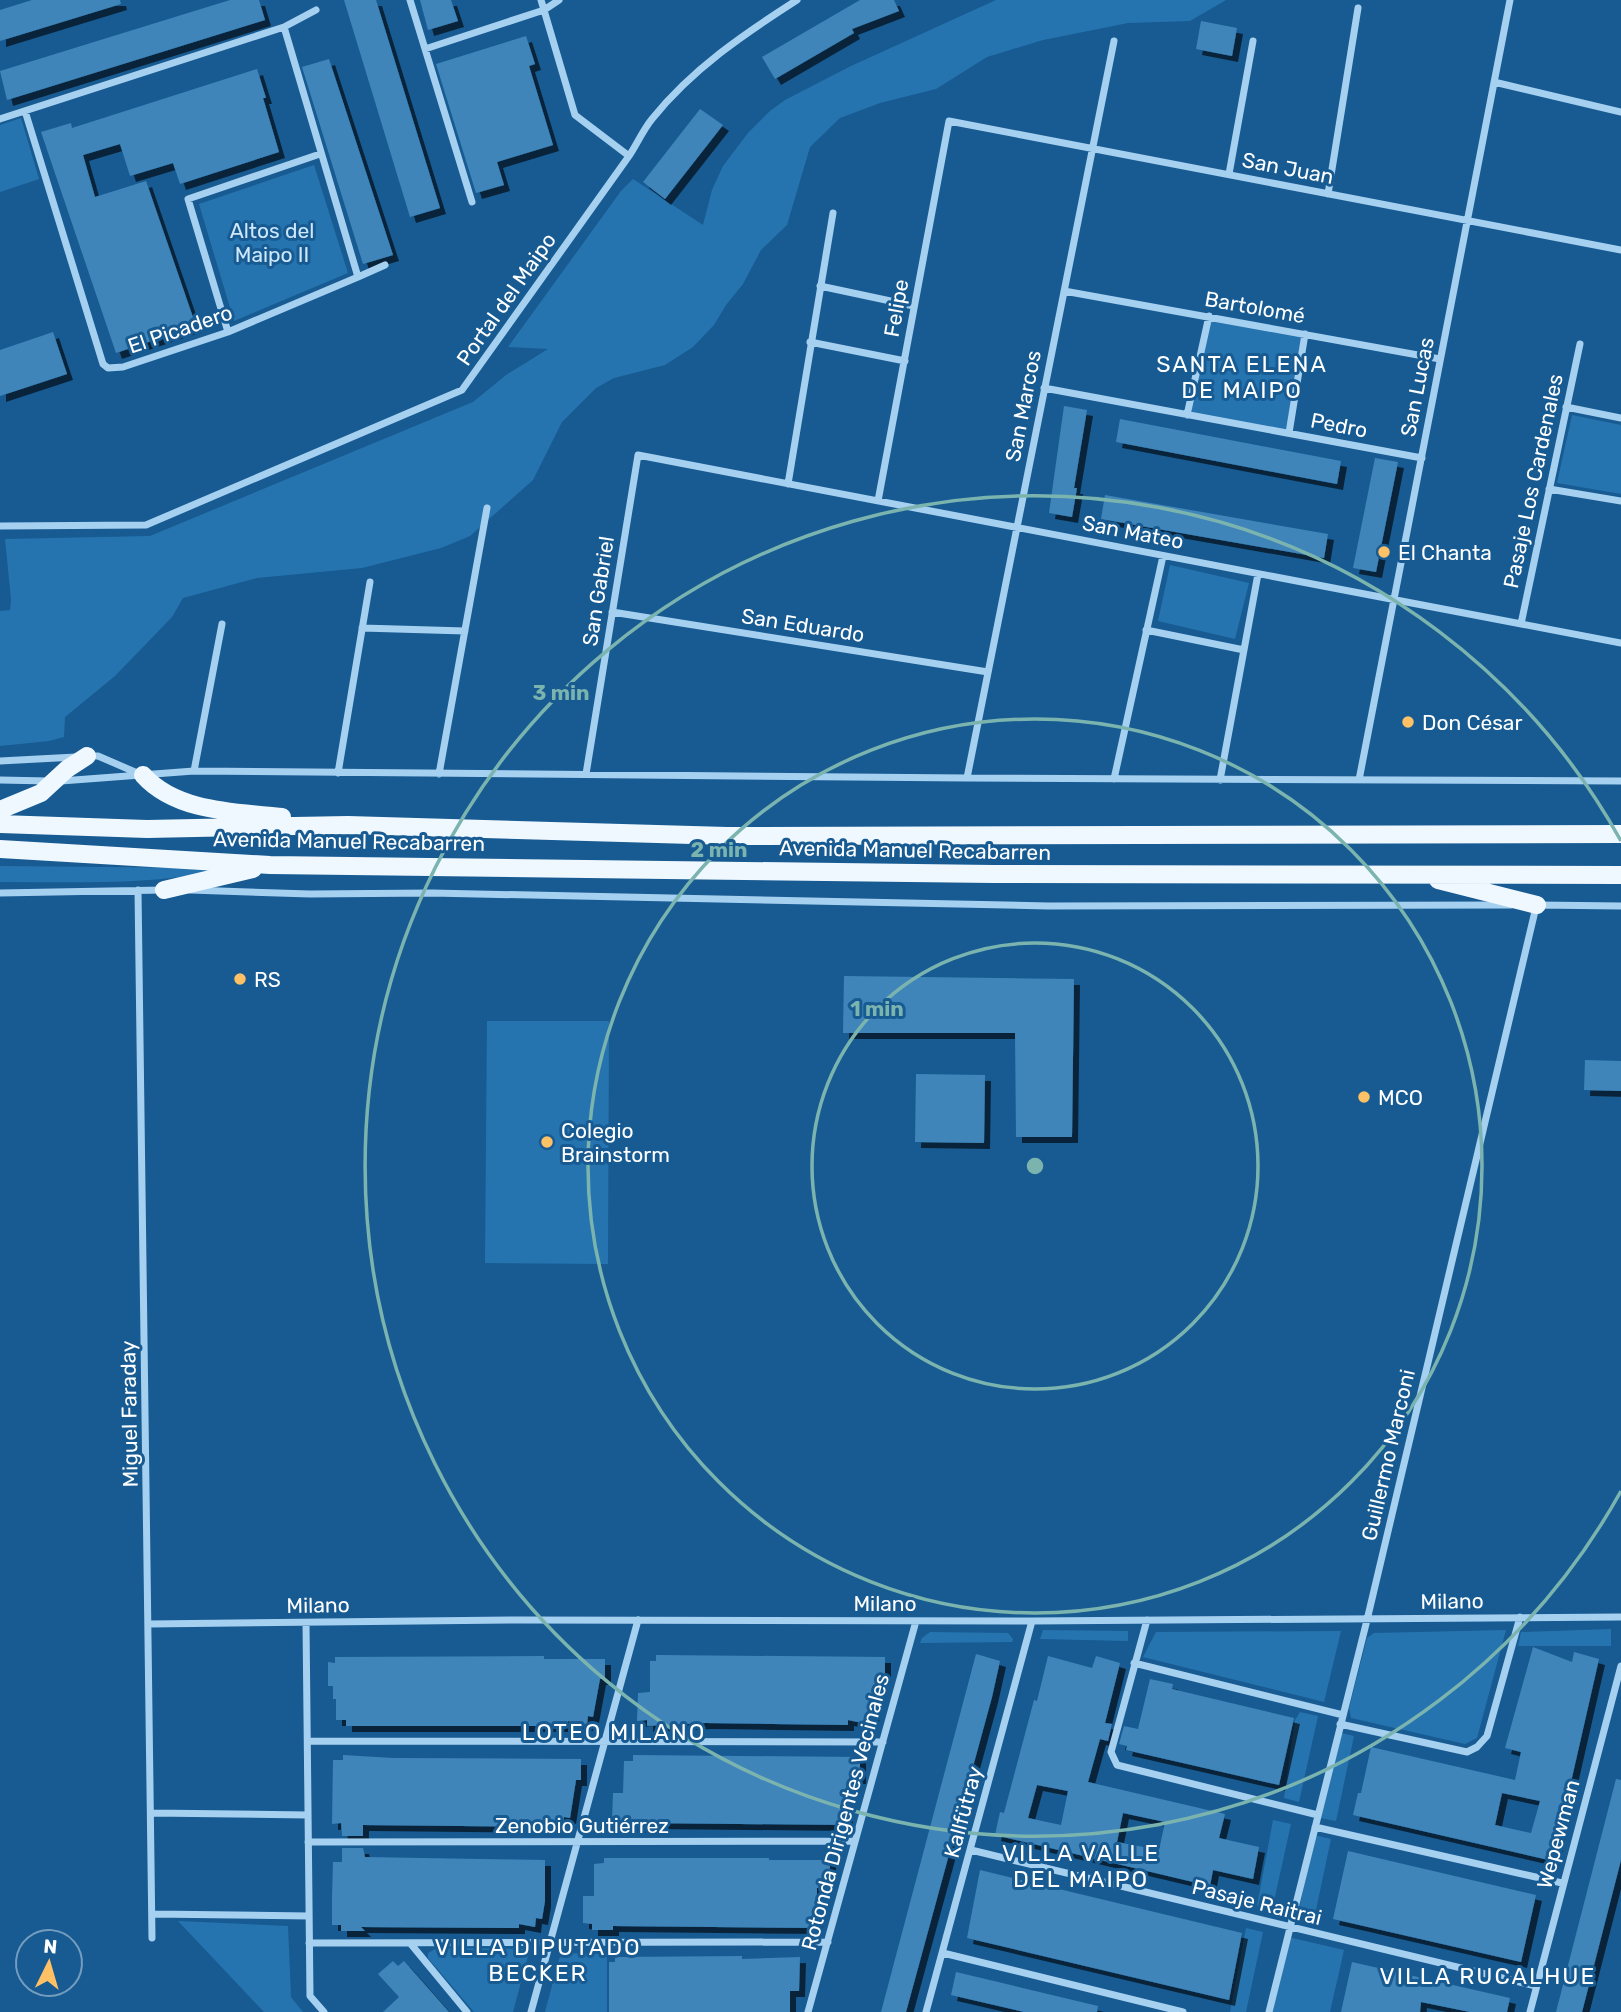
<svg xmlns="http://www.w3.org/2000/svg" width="1621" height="2012" font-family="Rubik,sans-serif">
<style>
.green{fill:#2674af}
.building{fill:#3f85ba;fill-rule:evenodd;filter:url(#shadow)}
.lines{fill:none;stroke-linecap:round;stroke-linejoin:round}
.minor{stroke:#a6d0f0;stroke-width:7}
.primary{stroke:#eff7ff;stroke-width:18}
.ring{fill:none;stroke:#7bb4af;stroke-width:3.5}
.poi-dot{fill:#ffc165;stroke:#175b92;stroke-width:2.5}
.labels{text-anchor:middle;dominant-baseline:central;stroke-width:6;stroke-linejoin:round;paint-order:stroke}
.street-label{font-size:21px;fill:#fff;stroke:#175b92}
.park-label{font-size:21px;fill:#cde7fb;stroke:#175b92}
.poi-label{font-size:21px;fill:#fff;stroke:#175b92;text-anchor:start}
.neighbourhood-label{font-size:23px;letter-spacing:2px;fill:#fff;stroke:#175b92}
.centre{fill:#7bb4af;stroke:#175b92;stroke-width:3.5}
.ring-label{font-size:21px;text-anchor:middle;font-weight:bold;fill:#7bb4af;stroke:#175b92;stroke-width:6;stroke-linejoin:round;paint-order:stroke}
</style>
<defs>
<filter id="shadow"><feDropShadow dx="6" dy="6" stdDeviation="0" flood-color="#0009"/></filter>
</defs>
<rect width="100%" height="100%" fill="#175b92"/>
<path class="green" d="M996,0h230l-36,21 -62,2 -85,17 -56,17 -51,32 -56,14 -40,15 -30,29 -23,78 -26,25 -18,34 -17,21 -12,20 -21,22 -28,18 -51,13 -18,10 -34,34 -29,58 -63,56 -29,12 -79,20 -105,10 -74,20 -11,19 -57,59 -50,41 -1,20 -15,4 -49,5v-135l10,-1 1,-11 -6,-60 145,-3 323,-134 33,-27 42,-26 -40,-2 113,-156 12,-12 70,46 9,-35 11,-24 25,-33 22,-22 15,-11 66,-34z
M21,118l18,61 -39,13v-67z
M314,165l34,108 -114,48 -35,-117z
M1211,319l91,18 -14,94 -98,-18z
M1572,415l49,10v69l-64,-11z
M1170,565l79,18 -14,56 -77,-18z
M0,866l207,2 7,4c-71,13 -142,10 -214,10z
M487,1021h122l-1,243 -123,-1z
M1611,1629v17h-93l3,-14z
M1043,1630l85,1v10l-88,-2z
M1506,1630l-29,108 -12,6 -114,-26 -2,-10 18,-70 7,-5z
M1341,1631l-17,71 -181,-45 13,-25z
M930,1632l78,1 5,6 -1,3 -92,1 2,-5z
M1300,1712l18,4 -19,86 -15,-4 11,-78z
M1337,1732l17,4 -18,85 -16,-3z
M1273,1820l18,4 -19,86 -15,-4z
M1314,1835l17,4 -18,85 -16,-3z
M178,1921l110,5 3,71 12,15h-39z
M1246,1928l17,4 -17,80h-16z
M1288,1937l56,13 -14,62h-58z
M437,1948l89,1 3,3 -16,60h-39l-46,-54v-5z
M563,1953l44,1v58h-62l14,-53z"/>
<path class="building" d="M32,0h88l1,4 -121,37v-31z
M230,0h29l6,20 -258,80 -7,-29z
M344,0h32l64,208 -30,9z
M420,0h31l7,21 -30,9z
M860,0h34l5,11 -47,18 2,4 -79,46 -13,-22z
M1201,21l36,7 -5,28 -36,-7z
M526,36l9,28 -6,2 24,79 -56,17 7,23 -28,8 -40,-129z
M329,59l64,196 -30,9 -61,-197z
M257,69l9,29h-3l16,54 -99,32 -7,-21 -43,13 -10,-32 -37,11 12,42 51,-16 50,145 -80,27 -75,-221 30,-9 1,5z
M700,109l23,16 -58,74 -22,-17z
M53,332l14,42 -67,22v-46z
M1064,406l23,4 -13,78h3l-5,29 -23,-4z
M1120,419l221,42 -4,23 -221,-42z
M1375,458l23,4 -22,110 -23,-4z
M1105,495l223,39 -4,24 -223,-39z
M844,976l230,3 -2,158h-56l-1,-104h-172z
M1585,1060l36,1v30l-37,-1z
M916,1074l69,1 -1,68 -69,-1z
M1533,1647l39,15 2,-10 25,7 -46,202 -200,-46 5,-22h3l10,-46 144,33 6,-28 -16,-4zM1502,1793l38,8 -9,32 -36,-8z
M976,1654l24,7 -8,36 -86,315h-25z
M656,1655l229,2v20h-5l-7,39 -5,-1 -1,9 -19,-4v5l-142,-2 -59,3v-6l-10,1 1,-28 12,-1v-31h6z
M544,1656v3h61v20h-5l-7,38 -5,-1 -1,9 -19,-4v5h-222v-6h-10v-21h-3v-13h-5v-24l7,1v-6z
M1048,1656l44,12 4,-12 24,7 -15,60 7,1 -4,17 -8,-2 -12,43 137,32 -6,24 40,9 -6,32 -40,-9 -3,16 -215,-51 5,-23 4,1 30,-113 3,1zM1037,1785l31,6 -7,34 -33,-7zM1123,1813l42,9 -6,28 -42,-8z
M1150,1679l23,5 -1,5 122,29 -15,67 -153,-35 1,-4 -8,-2 5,-18 14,3z
M343,1755l50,3 188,1v21h-5l-6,38 -6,-1 -1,9 -19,-3v4l-181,-2v11h-21l-1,-13 -9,1 1,-64h10z
M633,1755l227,2v21h-5v7h-8v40l-204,-2v4h-21v-6h-10l1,-28h10l1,-32h9z
M1616,1779l5,1v80l-29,113 -10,39h-26z
M342,1848h21l2,9 180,3v41l-3,18 -6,-1 -1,9 -16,-3v4l-158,-1 4,4h-24v-6h-9v-28l1,-35h9z
M1348,1851l188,44 -15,67 -188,-43z
M604,1858h165v2h61v20h-5v8h-8v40l-204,-2v4h-21v-6l-9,-1v-27h11v-32l10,-1z
M980,1870l262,63 -13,67 -262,-62z
M742,1956v3l58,-2 -1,34h-9v21h-181v-50h6v-5z
M393,1961l5,5 6,-5 45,51h-66l16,-15 -21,-23z
M1352,1962l158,36 -3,14h-37l-49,-10 -1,10h-79z
M956,1972l142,34 -1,6h-73l-73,-17z"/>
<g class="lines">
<path class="minor" d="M410,0l62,202
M541,0l34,115 54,41
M425,49l119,-39 15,-10
M1494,82l127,30
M25,111l78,253 5,4 15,-1 105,-35 130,-55 -74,-250
M0,119l284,-92 32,-17
M1229,174l24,-133
M1328,194l30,-186
M358,277l27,-12
M820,286l94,20
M1064,291l376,68
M228,332l-40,-133 132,-45
M810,342l95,19
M1044,388l378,70
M1566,407l55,11
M1187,415l22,-99
M1289,433l16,-99
M788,484l45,-271
M1549,489l72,12
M878,501l71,-380 672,129
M0,526l146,-1 316,-135 167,-234c8,-12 14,-26 23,-37 40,-50 92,-85 145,-119
M612,612l376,60
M1521,624l59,-280
M362,628l103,3
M1146,630l98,20
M88,756h10l44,19
M0,761l76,-4
M194,771l28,-147
M338,773l32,-191
M439,774l48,-266
M586,774l52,-319 983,188
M967,778l147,-737
M1114,779l49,-223
M0,780l49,1
M1220,780l38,-206
M1359,780l151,-780
M61,781l133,-10 773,7 654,3
M138,890l14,1048
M190,890l120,4 122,-1 616,13 463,-1
M0,893l164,-3
M1537,905l84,1
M1147,1620l-36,132 6,13 201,50
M306,1623l4,373 14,16
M149,1624l370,-4 513,1 589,-4
M1134,1663l209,52
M1340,1724l127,28 10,-5 10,-11 33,-119
M308,1741l575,1
M151,1813l157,2
M1315,1827l247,56
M308,1842l547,-1
M971,1850l565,136
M152,1914l157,2
M309,1943l519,-1
M410,1943l57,69
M943,1953l240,59
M531,2012l107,-392
M808,2012l108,-391
M926,2012l106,-391
M1269,2012l98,-392 169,-713
M1530,2012l91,-346"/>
<path class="primary" d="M143,775c33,37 92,37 139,42
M0,810l41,-17 26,-24 20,-13
M0,824l147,5 201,-4 379,11 894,-2
M0,849l270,16 723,9 628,1
M1438,880l99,25
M164,890l89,-21"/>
</g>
<g class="ring">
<circle cx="1035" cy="1166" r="223"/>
<circle cx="1035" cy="1166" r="447"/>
<path d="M1621 1491A670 670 0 1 1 1621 841"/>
</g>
<g class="poi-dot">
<circle cx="1384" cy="552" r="7"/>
<circle cx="1408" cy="722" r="7"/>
<circle cx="240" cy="979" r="7"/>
<circle cx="1364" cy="1097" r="7"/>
<circle cx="547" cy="1142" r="7"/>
</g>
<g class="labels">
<g class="street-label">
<text transform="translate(1288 168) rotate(11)">San Juan</text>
<text transform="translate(506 299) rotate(-55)">Portal del Maipo</text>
<text transform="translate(1255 307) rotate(10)">Bartolomé</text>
<text transform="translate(896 308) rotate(-80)">Felipe</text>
<text transform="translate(180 329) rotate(-19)">El Picadero</text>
<text transform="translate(1417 387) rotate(-79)">San Lucas</text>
<text transform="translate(1023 406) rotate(-79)">San Marcos</text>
<text transform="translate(1339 425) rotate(11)">Pedro</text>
<text transform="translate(1533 481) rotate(-78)">Pasaje Los Cardenales</text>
<text transform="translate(1133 532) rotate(11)">San Mateo</text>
<text transform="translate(598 591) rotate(-81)">San Gabriel</text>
<text transform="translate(803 625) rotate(9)">San Eduardo</text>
<text transform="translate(349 841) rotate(1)">Avenida Manuel Recabarren</text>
<text transform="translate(915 850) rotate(1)">Avenida Manuel Recabarren</text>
<text transform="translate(129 1414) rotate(-91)">Miguel Faraday</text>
<text transform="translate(1388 1455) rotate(-77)">Guillermo Marconi</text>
<text transform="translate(1452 1601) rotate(-1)">Milano</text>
<text x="885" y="1603">Milano</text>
<text transform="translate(318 1605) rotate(-1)">Milano</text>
<text transform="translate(845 1812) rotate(-75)">Rotonda Dirigentes Vecinales</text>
<text transform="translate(963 1812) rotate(-75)">Kallfütray</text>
<text x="582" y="1825">Zenobio Gutiérrez</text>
<text transform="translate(1558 1834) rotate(-75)">Wepewman</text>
<text transform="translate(1257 1902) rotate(14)">Pasaje Raitrai</text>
</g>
<g class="park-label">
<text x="272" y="230">Altos del<tspan x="272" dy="24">Maipo II</tspan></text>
</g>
<g class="poi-label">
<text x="1398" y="552">El Chanta</text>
<text x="1422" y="722">Don César</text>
<text x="254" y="979">RS</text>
<text x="1378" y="1097">MCO</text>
<text x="561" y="1130">Colegio<tspan x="561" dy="24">Brainstorm</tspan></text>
</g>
<g class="neighbourhood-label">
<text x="1242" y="364">SANTA ELENA<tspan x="1242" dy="26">DE MAIPO</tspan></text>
<text x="614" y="1732">LOTEO MILANO</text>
<text x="1081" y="1853">VILLA VALLE<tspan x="1081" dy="26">DEL MAIPO</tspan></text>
<text x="538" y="1947">VILLA DIPUTADO<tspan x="538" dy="26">BECKER</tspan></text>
<text x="1488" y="1976">VILLA RUCALHUE</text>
</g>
</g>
<circle cx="1035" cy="1166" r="10" class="centre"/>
<g class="ring-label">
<text x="561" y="700">3 min</text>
<text x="719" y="857">2 min</text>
<text x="877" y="1016">1 min</text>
</g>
<g transform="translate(49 1963) rotate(5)"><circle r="33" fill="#175b92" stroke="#749dbe" stroke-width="2"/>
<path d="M0-5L12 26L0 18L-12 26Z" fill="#ffc165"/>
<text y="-10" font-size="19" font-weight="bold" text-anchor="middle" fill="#ffffff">N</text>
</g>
</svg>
